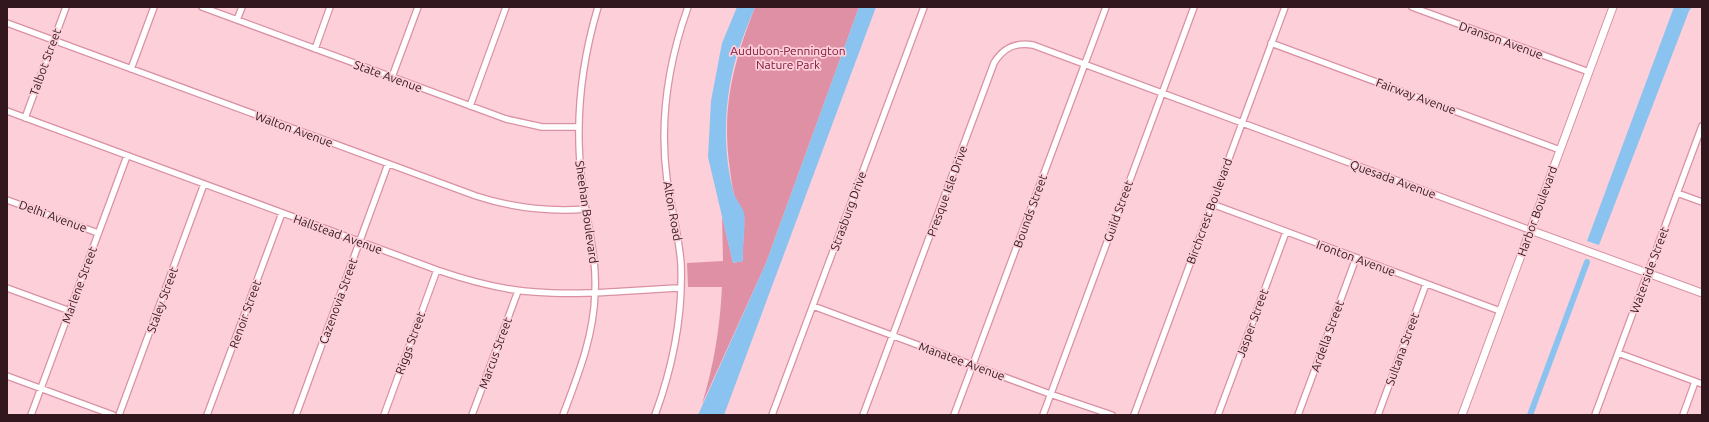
<svg xmlns="http://www.w3.org/2000/svg" width="1709" height="422" font-family="Ubuntu,sans-serif">
<style>
.green{fill:#df90a5}
.water{fill:#8ac3f0}
.lines{fill:none;stroke-linecap:round;stroke-linejoin:round}
.canal{stroke:#8ac3f0;stroke-width:6}
.street-casing{stroke:#d991a3;stroke-width:8}
.secondary-casing{stroke:#d991a3;stroke-width:9}
.street{stroke:#fff;stroke-width:5.5}
.secondary{stroke:#fff;stroke-width:7}
.labels{text-anchor:middle;dominant-baseline:central;stroke-width:3.5;stroke-linejoin:round;paint-order:stroke}
.street-label{font-size:12px;fill:#32171e;stroke:#fdcfd9}
.park-label{font-size:12px;fill:#801840;stroke:#fdcfd9}
</style>
<rect width="100%" height="100%" fill="#fdcfd9"/>
<path class="green" d="M755,7h104l-93,256 -64,141c12,-39 18,-77 20,-117h-34l-1,-24 36,-2 -1,-45 11,47 10,-2c-1,-15 2,-30 1,-45 -1,-8 -8,-15 -10,-22 -2,-8 -3,-16 -4,-24 -9,-62 3,-106 25,-163z"/>
<path class="water" d="M737,7h18c-7,17 -14,34 -19,51 -12,43 -14,93 -2,136 2,6 8,12 10,19 2,9 -2,37 -1,48l-10,2 -25,-106 3,-56 11,-58z
M859,7h17l-152,408h-26l68,-152z
M1674,7h18l-3,4 -90,234 -12,-4z"/>
<g class="lines">
<path class="canal" d="M1530,415l57,-153"/>
<defs>
<path id="street" d="M202,7l304,112 36,8h36
M1412,7l177,65
M237,20l5,-13
M7,23l469,173c37,12 72,16 110,13
M1271,43l289,107
M315,49l15,-42
M131,69l23,-62
M392,77l26,-70
M470,106l36,-99
M7,111l430,159c32,11 64,20 98,22 48,4 98,-2 146,-4
M25,118l41,-111
M1677,193l25,9
M7,200l91,33
M1212,204l288,107
M7,288l63,23
M813,306l237,88 62,21
M1618,353l84,31
M7,376l106,39
M31,415l96,-259
M119,415l85,-231
M207,415l75,-202
M296,415l92,-251
M384,415l53,-145
M472,415l46,-124
M563,415c15,-40 31,-79 32,-123 2,-35 -8,-67 -12,-102 -9,-62 -3,-123 15,-183
M655,415c18,-49 28,-99 26,-151 -2,-29 -10,-56 -14,-84 -8,-60 1,-117 21,-173
M772,415l152,-408
M863,415l131,-352c9,-15 21,-21 39,-18l497,185
M954,415l152,-408
M1043,415l151,-408
M1134,415l151,-408
M1218,415l68,-183
M1298,415l58,-157
M1378,415l48,-131
M1595,415l107,-289
M1683,415l12,-33"/>
<path id="secondary" d="M1530,230l172,63
M1462,415l151,-408"/>
</defs>
<use href="#street" class="street-casing"/>
<use href="#secondary" class="secondary-casing"/>
<use href="#street" class="street"/>
<use href="#secondary" class="secondary"/>
</g>
<g class="labels">
<g class="street-label">
<text transform="translate(1501 40) rotate(20)">Dranson Avenue</text>
<text transform="translate(45 62) rotate(-70)">Talbot Street</text>
<text transform="translate(388 76) rotate(20)">State Avenue</text>
<text transform="translate(1416 96) rotate(20)">Fairway Avenue</text>
<text transform="translate(294 129) rotate(20)">Walton Avenue</text>
<text transform="translate(1393 179) rotate(20)">Quesada Avenue</text>
<text transform="translate(947 191) rotate(-70)">Presque Isle Drive</text>
<text transform="translate(673 211) rotate(80)">Alton Road</text>
<text transform="translate(848 211) rotate(-70)">Strasburg Drive</text>
<text transform="translate(1030 211) rotate(-70)">Bounds Street</text>
<text transform="translate(1118 211) rotate(-70)">Guild Street</text>
<text transform="translate(1209 211) rotate(-70)">Birchcrest Boulevard</text>
<text transform="translate(1537 211) rotate(-70)">Harbor Boulevard</text>
<text transform="translate(587 212) rotate(82)">Sheehan Boulevard</text>
<text transform="translate(53 216) rotate(20)">Delhi Avenue</text>
<text transform="translate(338 234) rotate(20)">Hallstead Avenue</text>
<text transform="translate(1356 258) rotate(20)">Ironton Avenue</text>
<text transform="translate(1649 270) rotate(-70)">Waterside Street</text>
<text transform="translate(79 285) rotate(-70)">Marlene Street</text>
<text transform="translate(162 300) rotate(-70)">Staley Street</text>
<text transform="translate(338 301) rotate(-70)">Cazenovia Street</text>
<text transform="translate(245 314) rotate(-70)">Renoir Street</text>
<text transform="translate(1252 323) rotate(-70)">Jasper Street</text>
<text transform="translate(1327 336) rotate(-70)">Ardella Street</text>
<text transform="translate(410 343) rotate(-70)">Riggs Street</text>
<text transform="translate(1402 349) rotate(-70)">Sultana Street</text>
<text transform="translate(495 353) rotate(-70)">Marcus Street</text>
<text transform="translate(962 361) rotate(20)">Manatee Avenue</text>
</g>
<g class="park-label">
<text x="788" y="50">Audubon-Pennington<tspan x="788" dy="14">Nature Park</tspan></text>
</g>
</g>
<rect width="1709" height="422" fill="none" stroke="#32171e" stroke-width="16"/>
</svg>
